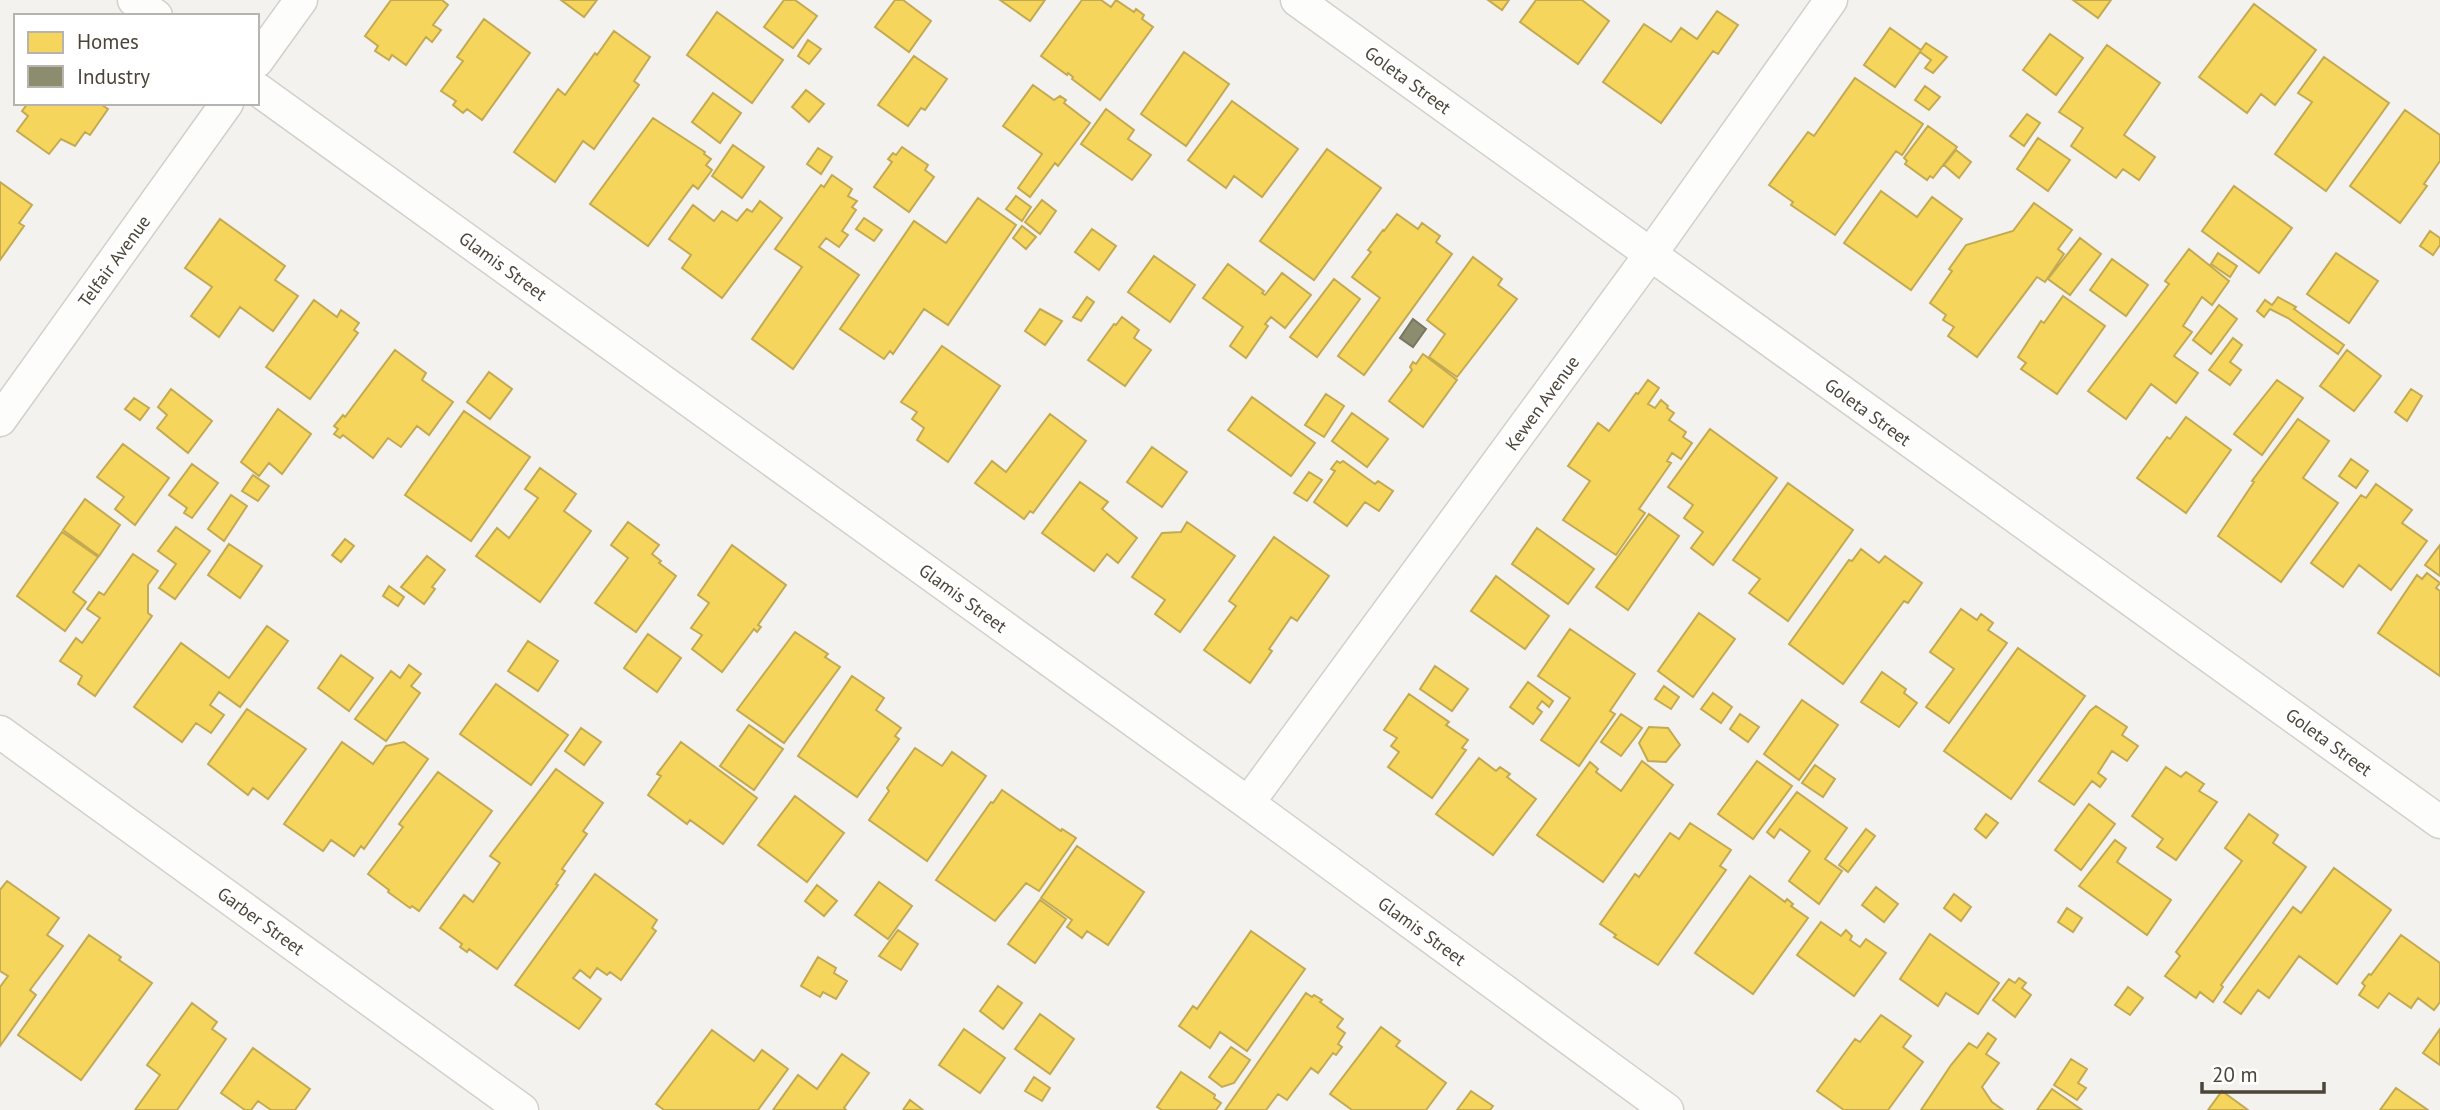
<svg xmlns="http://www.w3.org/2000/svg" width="2440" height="1110" font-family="'PT Sans',sans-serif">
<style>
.homes{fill:#f6d55c;stroke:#c3aa52;stroke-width:2}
.industry{fill:#8c8c6e;stroke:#78765e;stroke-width:2}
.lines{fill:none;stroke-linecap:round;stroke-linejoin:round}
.minor-casing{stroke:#d2d0cb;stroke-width:35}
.minor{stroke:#fdfdfc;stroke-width:32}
.labels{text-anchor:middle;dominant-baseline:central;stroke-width:7;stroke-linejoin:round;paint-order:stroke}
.street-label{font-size:18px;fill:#4b4439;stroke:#fff}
</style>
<rect width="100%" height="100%" fill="#f4f2ee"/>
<path class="homes" d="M391,0h51l6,5 -15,20 8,5 -9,12 -6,-5 -20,28 -14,-10 -3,5 -14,-9 3,-5 -13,-10z
M561,0h36l-13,17z
M784,0h11l22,16 -24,32 -29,-21z
M895,0h8l28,21 -22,31 -34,-25z
M1000,0h45l-15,21z
M1082,0h19l10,7 5,-7 18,12 2,-3 8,6 -2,4 11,8 -53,73 -28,-21 1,-2 -5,-4 -1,2 -26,-19z
M1488,0h21l-7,10z
M1536,0h46l27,21 -31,43 -58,-42z
M2073,0h38l-13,18z
M2254,4l62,46 -41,55 -14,-11 -14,19 -48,-36z
M1717,11l21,14 -20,29 -5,-3 -52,72 -58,-41 41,-58 27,18 10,-14 16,11z
M717,12l66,48 -31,43 -65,-48z
M484,19l46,34 -48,67 -15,-11 -4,4 -10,-8 3,-4 -15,-10 22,-30 -6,-4z
M1890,28l31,22 5,-7 21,14 -14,16 -8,-5 6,-8 -11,-8 -25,35 -31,-22z
M614,31l36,26 -16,24 5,4 -45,64 -11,-8 -28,41 -41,-30 44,-63 7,6 30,-42 2,2z
M2050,34l33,24 -27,37 -33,-25z
M808,40l13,9 -12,15 -11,-8z
M2107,45l53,38 -36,52 31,22 -16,23 -16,-11 -7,9 -45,-32 12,-18 -24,-16z
M1184,52l45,32 -43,62 -45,-32z
M914,56l33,23 -22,31 -4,-2 -13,18 -30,-21z
M2324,57l65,46 -63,88 -51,-37 37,-52 -14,-9z
M1855,78l68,46 -21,31 -6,-4 -61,84 -44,-30 2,-3 -24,-17 39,-53 6,4z
M1033,85l21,15 6,-4 6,4 -2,3 26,20 -32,43 -3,-3 -25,34 -12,-9 24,-34 -39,-28z
M1925,86l15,11 -11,13 -14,-10z
M806,90l18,14 -15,18 -17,-15z
M713,93l28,20 -21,30 -28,-21z
M1232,101l66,48 -36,48 -28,-21 -8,12 -38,-28z
M28,103h71l9,6 -18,26 -5,-3 -10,14 -14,-7 -12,15 -32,-23 11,-15 -6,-5z
M1106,109l28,21 -6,9 23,16 -19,25 -51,-36z
M2405,110l35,25v26l-16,23 3,2 -27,37 -50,-37z
M2027,114l13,9 -16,23 -14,-10z
M653,118l52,34 -1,2 7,5 -5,6 6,5 -14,19 -5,-4 -45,61 -58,-42z
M1928,126l29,21 -24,31 -3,-2 -3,4 -22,-16 2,-3 -3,-3z
M2038,138l32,22 -22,31 -31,-22z
M733,145l31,22 -22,31 -30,-22z
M902,147l26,18 -3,5 9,7 -25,35 -35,-25 18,-25 -4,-3 5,-6 3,2z
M818,148l14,9 -11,17 -14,-10z
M1327,149l54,39 -67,92 -54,-39z
M1956,150l15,12 -12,16 -15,-13z
M832,175l20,14 -4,7 9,5 -5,6 4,3 -14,21 6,4 -9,12 -13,-9 -7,9 40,28 -66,94 -41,-30 50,-72 -27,-18 46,-64 3,2z
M0,182l32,23 -13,18 5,3 -24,34z
M2234,186l58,42 -33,45 -57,-42z
M1881,191l36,26 15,-20 30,22 -51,71 -67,-47z
M1016,196l15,11 -9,14 -16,-12z
M978,198l38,27 -68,100 -24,-16 -31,45 -3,-3 -6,8 -44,-30 74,-108 32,22z
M1042,200l14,11 -16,23 -15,-12z
M760,201l22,17 -60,80 -40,-30 9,-13 -22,-16 24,-34 21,16 8,-10 15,10 10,-12 5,3z
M2034,203l38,27 -14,19 6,5 -19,28 -8,-5 -60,80 -29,-21 6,-9 -11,-7 3,-5 -16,-12 22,-32 -3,-2 17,-24 47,-14z
M1397,214l21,15 4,-6 18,13 -4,6 16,12 -88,121 -26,-19 42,-58 -28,-21 19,-25 -3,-2 15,-20 1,1z
M864,218l18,12 -8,11 -18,-12z
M220,219l65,47 -10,14 23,16 -25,35 -33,-24 -21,30 -28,-21 21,-29 -27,-19z
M1022,226l14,11 -10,12 -13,-11z
M1092,229l24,17 -17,24 -24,-18z
M2430,231l10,7v7l-7,10 -13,-9z
M2080,238l21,16 -31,41 -22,-16z
M2189,249l40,32 -17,24 -10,-8 -19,29 9,6 -18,24 24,17 -22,30 -25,-19 -25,35 -38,-28 81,-107 -4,-3z
M2218,253l19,13 -7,11 -19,-13z
M2336,253l42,28 -29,42 -42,-29z
M1154,256l41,29 -25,37 -42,-30z
M1473,257l29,22 -4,6 19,14 -60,78 -28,-20 16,-23 -18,-14z
M2112,259l36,26 -22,31 -36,-26z
M1228,264l36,27 -2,2 3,2 17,-22 29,22 -26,33 -14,-11 -6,7 3,2 -22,32 -16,-12 13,-19 -40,-29z
M1334,279l26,20 -43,58 -27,-20z
M2063,296l42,30 -48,68 -36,-25 5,-6 -8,-6 23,-36 3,2z
M1087,297l7,5 -13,19 -8,-4z
M2278,297l18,10 -2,2 50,36 -6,9 -50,-36 -18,-9 -6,8 -7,-6 8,-11 7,5z
M314,300l23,17 4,-7 18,13 -5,7 4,3 -48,66 -44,-32z
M2219,305l18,14 -26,35 -18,-14z
M1040,309l22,12 -17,24 -20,-14z
M1122,317l17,13 -5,8 17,12 -26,36 -37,-26 26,-36 2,1z
M2233,338l9,7 -12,17 11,8 -11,15 -21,-15z
M942,346l58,40 -52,76 -31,-22 7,-12 -12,-9 5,-7 -16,-10z
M395,350l31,23 -4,7 31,22 -24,33 -12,-9 -16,21 -13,-9 -15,20 -30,-23 -3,3 -6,-4 4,-5 -4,-3 9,-11 2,2z
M2347,350l34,26 -27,35 -34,-25z
M1423,354l34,26 -34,47 -34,-26 23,-31 -2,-3 3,-5 3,2z
M489,372l23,17 -22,30 -23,-17z
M1648,380l11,8 -11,16 7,4 6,-8 7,6 -1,2 7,5 -5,7 17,12 -3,5 9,6 -11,16 -9,-6 -5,8 4,2 -32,46 6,4 -29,42 -53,-35 27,-39 -22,-15 30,-43 11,8 27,-38 2,1z
M2277,380l26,18 -41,57 -28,-21z
M171,389l41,32 -24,32 -31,-25 10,-13 -9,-8z
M2411,389l11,7 -15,25 -12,-9z
M1326,394l18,12 -20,31 -19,-12z
M1252,397l63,46 -24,33 -63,-46z
M134,398l15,10 -9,12 -15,-11z
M278,409l33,25 -29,40 -13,-11 -10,13 -18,-14z
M464,411l66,46 -59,84 -66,-46z
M1352,413l36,26 -21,28 -35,-26z
M1050,414l36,27 -53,72 -3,-2 -6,8 -49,-36 17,-22 14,11z
M2186,417l45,33 -45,63 -49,-35 30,-41 3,2z
M2298,419l31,22 -26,37 35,25 -57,79 -63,-46 36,-54 -2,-1z
M1710,429l67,49 -64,87 -22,-17 12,-16 -19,-14 9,-13 -25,-18z
M123,444l46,34 -34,47 -20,-16 9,-12 -27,-20z
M1152,447l35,25 -25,35 -35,-25z
M2351,459l17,12 -12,17 -17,-12z
M1337,461l3,2 3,-2 32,23 3,-3 15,10 -14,20 -14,-9 -18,24 -33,-24 21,-31 -4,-2z
M192,464l26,19 -26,35 -8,-5 3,-5 -18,-13z
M540,468l36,26 -12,17 27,20 -51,71 -64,-46 21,-28 12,10 29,-40 -13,-9z
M1309,472l13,8 -15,21 -13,-8z
M253,475l16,11 -11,15 -16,-10z
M1080,482l28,20 -6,7 35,29 -19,25 -11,-9 -13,17 -52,-38z
M1788,483l65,47 -65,91 -39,-28 11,-14 -27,-19z
M2376,484l36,26 -10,13 25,18 -36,49 -32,-25 -16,22 -32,-24 50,-68 5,3z
M231,495l16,11 -23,35 -16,-12z
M85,499l35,26 -21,31 -36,-26z
M1649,514l30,22 -51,74 -32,-23z
M628,522l31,23 -7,9 9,7 -2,2 17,13 -40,56 -41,-29 33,-45 -17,-13z
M1187,522l48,34 -55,76 -25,-18 10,-14 -33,-23 30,-44 19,-1z
M176,527l34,24 -35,48 -16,-11 17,-24 -18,-13z
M1537,528l57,41 -26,35 -56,-40z
M62,532l36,25 -25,35 13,10 -21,29 -48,-35z
M1274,537l55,39 -32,45 -6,-4 -22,32 3,2 -22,32 -46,-33 32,-44 -7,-5z
M345,539l9,7 -13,16 -9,-7z
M229,544l33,22 -22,32 -32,-23z
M732,545l54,40 -28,40 3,2 -4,5 -3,-3 -32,43 -30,-23 10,-14 -11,-7 18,-25 -11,-8z
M2440,545v31l-15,-11z
M1861,549l18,14 6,-7 37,27 -14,20 -4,-2 -61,83 -54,-40 60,-84 3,1z
M133,554l25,17 -10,14v28l4,3 -57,80 -17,-12 4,-8 -22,-15 16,-23 6,5 18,-25 -13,-9 12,-17 5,3z
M427,556l18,14 -13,17 3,2 -11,15 -23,-17z
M2427,573l13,10 -4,5 4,3v85l-62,-43 39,-58 5,4z
M1496,576l53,40 -24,33 -54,-38z
M389,586l15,11 -6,9 -15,-10z
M1961,609l16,11 4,-6 12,9 -5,7 19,13 -58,80 -23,-16 28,-38 -24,-17z
M1699,613l36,26 -42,58 -35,-26z
M267,626l21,15 -48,66 -21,-15 -9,13 14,10 -13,18 -15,-10 -14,19 -48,-35 47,-64 48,35z
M1570,629l65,45 -25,37 5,3 -36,52 -38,-26 29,-42 -32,-22z
M795,632l33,22 -3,3 15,10 -56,76 -47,-33z
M648,634l33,24 -24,34 -33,-24z
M528,641l30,20 -20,30 -30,-20z
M2018,648l67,48 -74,103 -67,-48z
M341,655l32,23 -24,33 -31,-23z
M409,665l12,9 -10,12 9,7 -34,48 -31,-22 36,-48 9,7z
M1435,666l33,23 -16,22 -32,-22z
M1882,672l24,17 -2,4 13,10 -18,24 -38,-25z
M852,676l32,22 -8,12 25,18 -6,8 4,3 -42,58 -59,-41z
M1528,682l25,19 -4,6 -7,-6 -5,7 5,4 -9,12 -23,-17z
M496,684l72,51 -37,50 -71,-51z
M1664,686l15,11 -8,12 -16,-10z
M1713,693l19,14 -11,16 -20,-14z
M1409,694l40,28 -3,3 22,15 -6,8 4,2 -34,48 -44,-31 11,-15 -8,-6 6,-8 -13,-8z
M1802,700l36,25 -39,55 -35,-26z
M2096,706l31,21 -5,8 16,11 -11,15 -15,-10 -14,22 8,6 -6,8 -8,-6 -18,24 -35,-24 51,-70z
M247,709l59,40 -38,50 -15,-11 -5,7 -40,-31z
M1621,714l21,14 -21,28 -20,-14z
M1740,714l19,13 -11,15 -18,-13z
M749,725l34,24 -29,41 -34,-24z
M1649,727l19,1 12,17 -14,17 -18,-1 -9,-18z
M581,728l20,14 -17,23 -19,-14z
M342,742l31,22 13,-18 18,-4 24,17 -64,90 -3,-3 -7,10 -23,-16 -8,11 -39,-27z
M681,742l76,56 -34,46 -33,-24 -3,4 -39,-29 13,-19 -4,-2z
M915,748l27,18 10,-14 34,24 -59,85 -58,-41 20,-29 -2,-3z
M1479,758l17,13 4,-4 10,7 -3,3 29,22 -43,56 -57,-41z
M1642,761l31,24 -70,97 -66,-47 53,-73 8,7 -2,3 25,19z
M1757,761l35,25 -39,53 -35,-25z
M1815,765l20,14 -12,18 -21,-14z
M2166,767l15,10 5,-5 18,12 -5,7 18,11 -41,58 -19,-13 6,-8 -31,-23z
M556,769l47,34 -20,28 4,3 -25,35 3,2 -9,13 2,1 -61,84 -28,-20 -2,3 -7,-5 2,-3 -22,-16 24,-33 9,7 27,-39 -10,-7z
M438,772l54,39 -73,100 -7,-5 -2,2 -22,-16 1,-2 -21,-16 35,-47 -4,-3z
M1002,790l59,41 1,-2 14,9 -37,53 -13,-8 -31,38 -59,-41 55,-78 2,1z
M1797,792l50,36 -22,31 17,12 -23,33 -30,-23 21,-30 -30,-22 -6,9 -7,-6z
M795,796l49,37 -37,49 -49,-37z
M2089,804l26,20 -34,46 -26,-20z
M1986,814l12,9 -12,15 -11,-9z
M2249,814l29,21 -5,8 33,24 -85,118 2,2 -10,15 -13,-10 -4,6 -31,-22 15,-20 -4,-4 66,-91 -17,-13z
M1690,823l41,27 -11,16 6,4 -68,95 -44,-28 2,-2 -16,-11 35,-50 4,3 31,-44 9,6z
M1866,829l9,7 -27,36 -9,-7z
M2115,840l11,8 -9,14 54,38 -24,35 -68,-49z
M1077,846l67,46 -36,53 -21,-14 -5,7 -15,-11 5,-7 -31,-22z
M2334,868l57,42 -54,74 -38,-28 -30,42 -11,-8 -17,24 -17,-12 69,-95 8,6z
M595,874l62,46 -5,8 4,3 -35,49 -11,-8 -3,3 -10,-7 -7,10 -10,-8 -7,8 28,21 -22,30 -64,-44z
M1750,876l35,26 2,-3 6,5 -2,2 17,12 -55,76 -58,-41z
M7,881l52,37 -12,17 16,11 -33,44 6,5 -36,51v-59l8,-11 -8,-5v-81z
M879,882l33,24 -24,33 -33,-24z
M817,885l20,16 -13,15 -19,-15z
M1876,887l22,17 -14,18 -22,-17z
M1954,894l17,13 -10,14 -17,-13z
M1040,900l26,19 -31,44 -27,-19z
M2067,908l15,10 -9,14 -15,-10z
M1821,922l20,14 5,-6 6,6 -2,4 10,7 6,-8 20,14 -32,43 -57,-41z
M898,930l20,14 -17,26 -22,-14z
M1251,931l54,38 -58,82 -27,-19 -10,16 -31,-22 14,-20 4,3z
M1930,934l69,49 -21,31 -32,-21 -8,13 -38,-27z
M89,935l32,22 -2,3 33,23 -71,97 -63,-45z
M2401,935l39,28v39l-6,8 -16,-12 -7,10 -22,-15 -11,15 -19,-13 6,-9 -3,-3 7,-9 2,1z
M818,957l18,11 -2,5 13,8 -11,18 -13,-7 -3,5 -19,-11z
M2019,978l7,5 -4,5 9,7 -16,22 -22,-17 16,-21 6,4z
M998,986l24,17 -19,26 -23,-18z
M2128,987l15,11 -13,17 -15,-10z
M1306,993l6,4 2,-2 8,5 -2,2 23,17 -6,8 8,6 -7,11 4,3 -6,8 -3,-2 -15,20 -7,-5 -24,32 -9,-6 -12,16h-41z
M192,1003l25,19 -5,7 14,10 -49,71h-42l25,-35 -13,-10z
M1040,1014l34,25 -24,35 -35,-25z
M1881,1015l30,21 -8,11 20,15 -35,48h-44l-27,-19 38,-52 5,3z
M1381,1027l19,14 -4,5 50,37 -20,27h-74l-22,-16z
M964,1029l41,29 -25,35 -41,-28z
M2440,1029v36l-17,-12z
M712,1030l42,31 8,-11 26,19 -30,41h-94l-8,-6z
M1988,1033l8,6 -10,15 13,9 -17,24 10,15 11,8h-82l30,-45 18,-22 8,5z
M1231,1047l19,13 -16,23 -12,4 -13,-10z
M253,1048l57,41 -15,21h-24l-13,-9 -7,9h-6l-24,-17z
M842,1054l27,19 -25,35 2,2h-73l25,-35 19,14z
M2071,1059l16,10 -9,14 8,5 -9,12 -23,-15z
M1181,1072l34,23 -1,3 7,5 -5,7h-54l-5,-3z
M1034,1077l16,11 -8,13 -17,-10z
M2396,1088l32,22h-48z
M2052,1089l30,21h-45z
M1471,1091l22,15 -3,4h-33z
M2222,1091l26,19h-40z
M910,1100l13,10h-20z"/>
<path class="industry" d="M1413,319l13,10 -13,18 -13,-9z"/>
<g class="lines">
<defs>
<path id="minor" d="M134,0l22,16
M1297,0l1143,822
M257,61l44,-61
M257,89l991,714 419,307
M0,420l227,-317
M0,732l522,378
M1248,803l402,-548 181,-255"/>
</defs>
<use href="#minor" class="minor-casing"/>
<use href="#minor" class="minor"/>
</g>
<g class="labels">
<g class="street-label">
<text transform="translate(1408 80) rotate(36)">Goleta Street</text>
<text transform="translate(114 261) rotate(-54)">Telfair Avenue</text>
<text transform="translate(503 266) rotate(36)">Glamis Street</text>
<text transform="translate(1542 403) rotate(-54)">Kewen Avenue</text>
<text transform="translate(1868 412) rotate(36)">Goleta Street</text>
<text transform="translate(963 598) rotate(36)">Glamis Street</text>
<text transform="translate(2329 742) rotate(36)">Goleta Street</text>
<text transform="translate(261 921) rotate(36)">Garber Street</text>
<text transform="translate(1422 931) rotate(36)">Glamis Street</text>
</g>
</g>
<rect x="14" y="14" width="245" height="91" fill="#ffffff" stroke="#b7b4b0" stroke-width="2"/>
<rect x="28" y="32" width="35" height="21" fill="#f6d55c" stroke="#b7b4b0" stroke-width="2"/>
<text x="77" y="49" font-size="21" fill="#4b4439">Homes</text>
<rect x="28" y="66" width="35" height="21" fill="#8c8c6e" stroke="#b7b4b0" stroke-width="2"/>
<text x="77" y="84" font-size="21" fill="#4b4439">Industry</text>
<path d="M2202 1082v10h122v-10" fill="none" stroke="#4b4439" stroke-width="3.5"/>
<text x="2212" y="1082" font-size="21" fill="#4b4439" stroke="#ffffff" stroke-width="5" paint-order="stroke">20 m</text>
</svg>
